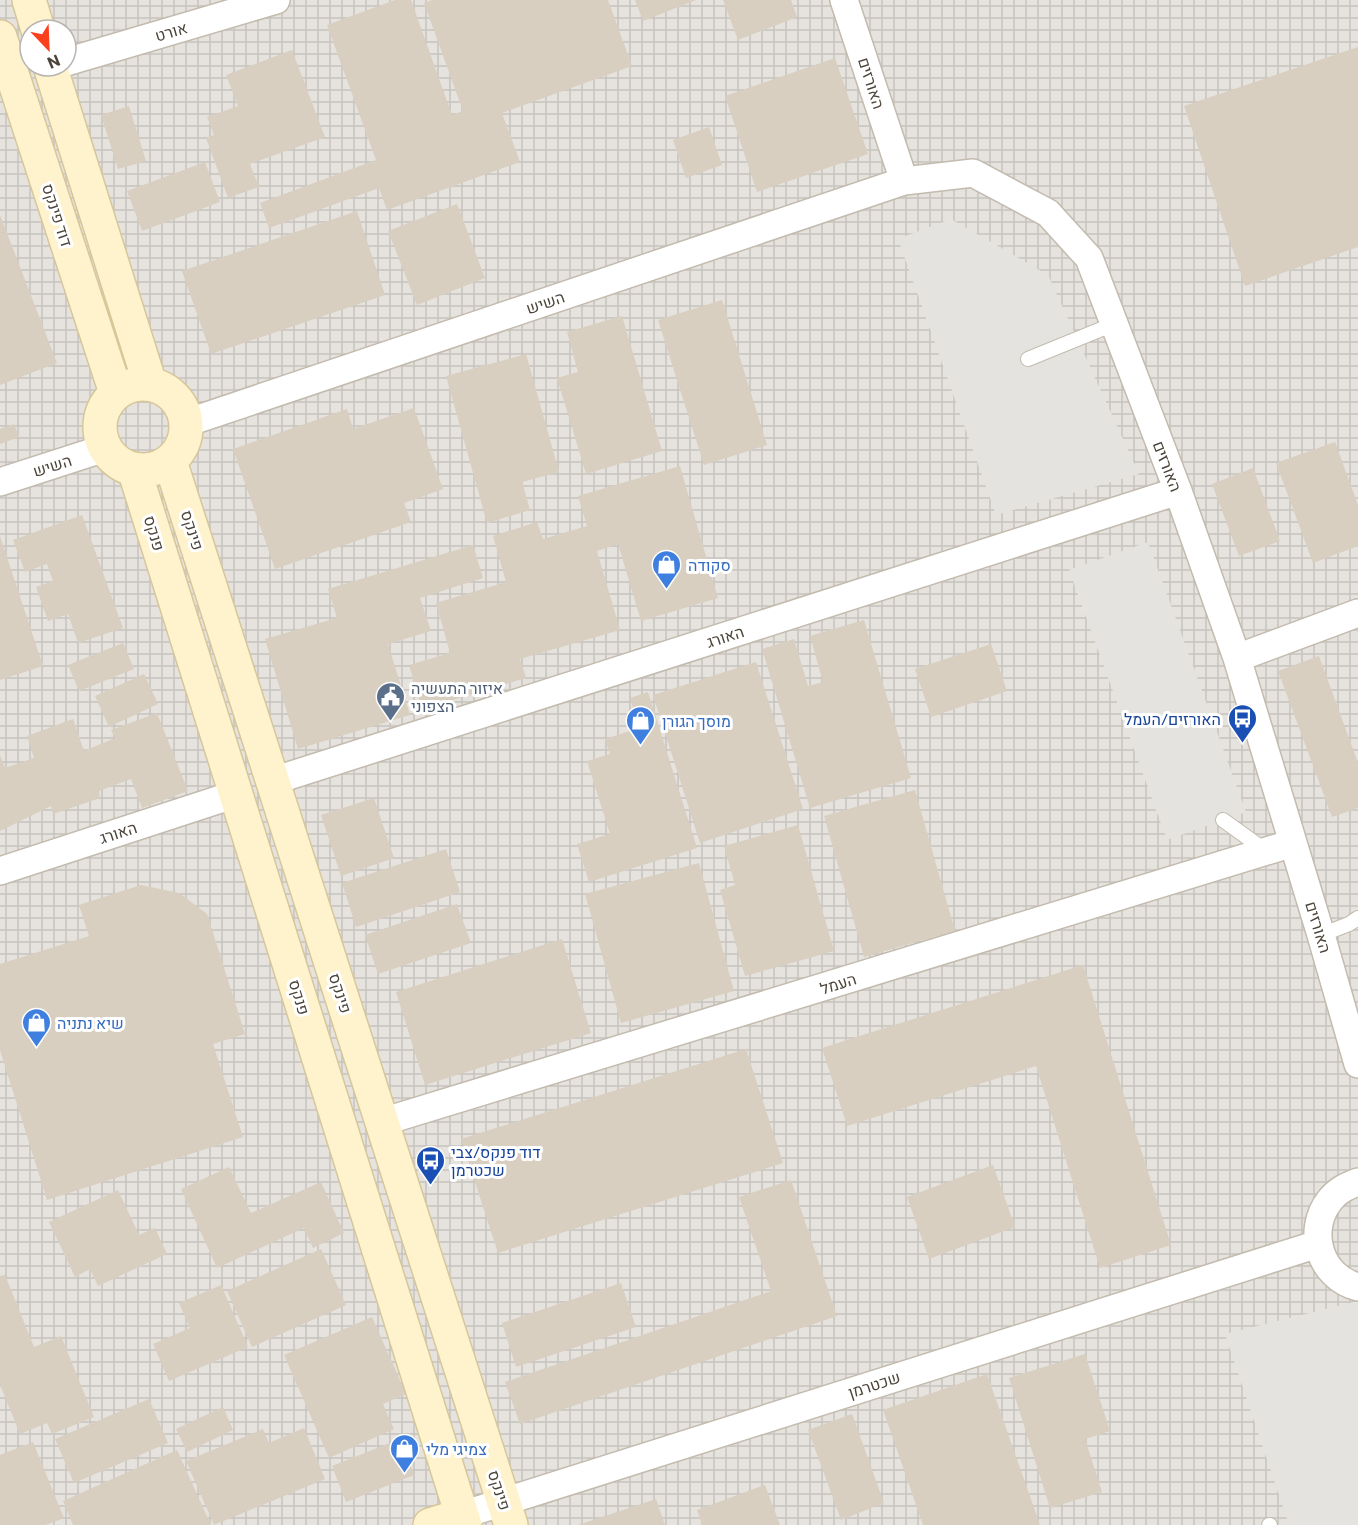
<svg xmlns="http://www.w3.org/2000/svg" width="1358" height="1525" font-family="Commissioner,Heebo,sans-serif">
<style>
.industrial{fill:url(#industrial-grid);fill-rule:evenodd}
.parking{fill:#e5e3e0}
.building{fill:#d8cfc1}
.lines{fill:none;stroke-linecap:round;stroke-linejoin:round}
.lane-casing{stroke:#c2bbae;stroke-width:16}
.street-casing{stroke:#c2bbae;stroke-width:30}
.secondary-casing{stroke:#d6c79b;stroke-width:36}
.lane{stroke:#fff;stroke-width:14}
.street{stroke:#fff;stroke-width:27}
.secondary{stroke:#fff3cd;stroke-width:33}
.labels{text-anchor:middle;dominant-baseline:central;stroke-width:6;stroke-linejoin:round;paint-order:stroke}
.street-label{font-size:16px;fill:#4b4439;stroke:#fff}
.shop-label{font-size:16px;fill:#366cbe;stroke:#fff;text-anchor:start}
.service-label{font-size:16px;fill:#4e5e75;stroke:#fff;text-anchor:start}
.transit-label{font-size:16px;fill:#164399;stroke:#fff;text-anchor:end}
</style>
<defs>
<pattern id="industrial-grid" width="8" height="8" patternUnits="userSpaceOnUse" patternTransform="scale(1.5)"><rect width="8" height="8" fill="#e6e2dd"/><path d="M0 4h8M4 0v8" fill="none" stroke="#c7c3be"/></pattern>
</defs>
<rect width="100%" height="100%" fill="#f6f3ec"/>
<path class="industrial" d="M0,0h1358v1525h-1358zM30,30h36v36h-36z"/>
<path class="parking" d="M951,219l97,56 91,199 -143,41 -98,-276z
M1148,542l98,270 -79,28 -98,-270z
M1358,1301v224h-69l-64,-191z"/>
<path class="building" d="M395,0h16l41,115 11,-4 -39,-108 8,-3h176l24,66 -130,47 18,49 -133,48 -8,-22 -110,40 -9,-25 116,-43 -49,-135z
M635,0h61l-53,21z
M723,0h68l6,17 -59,23z
M1358,47v200l-113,39 -61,-180z
M292,50l33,87 -75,27 9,23 -31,11 -22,-60 8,-3 -7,-18 31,-11 -12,-31z
M835,58l33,96 -111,38 -32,-96z
M129,106l17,55 -28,8 -17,-54z
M709,127l13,38 -36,13 -13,-38z
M205,162l15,40 -78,29 -15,-40z
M457,204l28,74 -68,27 -29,-74z
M357,211l28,84 -174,59 -29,-83z
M0,215l57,148 -57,22z
M722,300l45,145 -63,20 -46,-145z
M622,316l40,135 -76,23 -29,-96 21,-6 -11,-40z
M526,354l33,118 -37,10 8,28 -43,13 -41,-147z
M414,408l29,81 -39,14 7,19 -136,47 -42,-120 114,-40 6,20z
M14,424l5,13 -19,7v-15z
M1335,442l23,63v41l-45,17 -37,-100z
M680,466l38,132 -77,23 -23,-77 -21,7 23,79 -100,29 6,19 -104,31 -13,-44 41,-12 -14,-50 70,-21 -13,-46 44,-14 6,17 44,-13 -9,-30z
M1253,468l27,73 -41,15 -27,-72z
M82,515l41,113 -45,15 -10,-29 -20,7 -12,-34 17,-6 -6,-17 -22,8 -12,-32z
M0,536l43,130 -43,14z
M473,545l10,33 -63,20 11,33 -43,13 22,71 -112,34 -33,-110 72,-21 -9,-29z
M864,620l47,158 -101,30 -48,-159 32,-10 14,47 15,-4 -13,-46z
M123,643l11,26 -55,22 -11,-26z
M991,644l16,47 -76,26 -16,-48z
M1319,656l39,107v45l-26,9 -54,-146z
M756,662l47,147 -103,34 -47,-148z
M144,674l14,30 -49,23 -14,-31z
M648,692l49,156 -108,34 -12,-38 33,-10 -23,-73 23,-7 -5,-15 34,-11 -9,-30z
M157,713l31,78 -46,17 -11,-29 -32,12 1,7 -47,16 -2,-8 -51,25v-76l5,13 29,-10 -7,-22 46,-17 11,32 31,-13 -4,-8z
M915,790l40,141 -91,26 -40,-141z
M374,798l20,60 -53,18 -20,-61z
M798,825l36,126 -89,25 -25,-86 15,-5 -11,-39z
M446,849l14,43 -104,35 -14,-44z
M699,863l35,128 -113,32 -36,-129z
M141,885l38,8 28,21 38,120 -32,10 30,93 -196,63 -47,-150v-86l89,-28 -10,-31z
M457,904l14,39 -93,31 -13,-39z
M562,939l29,94 -166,52 -29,-93z
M1083,965l88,280 -71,23 -64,-202 -189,60 -25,-78z
M746,1049l37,114 -285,90 -37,-114z
M993,1165l22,62 -86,32 -22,-62z
M229,1167l22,46 70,-31 23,51 -31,15 -9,-20 -87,40 -36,-79z
M791,1180l46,136 -317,108 -15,-42 266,-91 -32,-94z
M118,1190l21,45 16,-7 12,26 -69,32 -8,-17 -15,8 -26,-55z
M321,1249l25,56 -94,42 -25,-56z
M5,1275l29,72 27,-11 33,81 -42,17 -5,-11 -27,11 -20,-49v-109z
M621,1283l15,44 -120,40 -14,-44z
M221,1285l27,62 -79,34 -16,-37 37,-16 -11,-25z
M372,1317l34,77 -23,10 11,25 -65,29 -45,-103z
M1085,1354l25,77 -25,8 17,53 -52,16 -41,-130z
M987,1374l53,151h-117l-40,-115z
M149,1399l19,44 -94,40 -19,-44z
M223,1407l10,23 -46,22 -11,-23z
M852,1414l32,89 -43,17 -33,-90z
M304,1428l21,51 -111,46 -28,-64 77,-32 6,14z
M400,1439l14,36 -68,27 -14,-36z
M33,1442l31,76 -18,7h-46v-70z
M177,1450l34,75h-138l-10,-24z
M765,1485l15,40h-78l-5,-15z
M656,1499l9,26h-87z"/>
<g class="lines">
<defs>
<path id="lane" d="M1028,359l86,-35
M1223,820l43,31
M1321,935l28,-11 9,-6
M1269,1525h1"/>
<path id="street" d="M844,0l60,181 69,-8 75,40 41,45 89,233 59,167 84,277 37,129
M66,62l210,-62
M186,423l718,-242
M0,482l105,-34
M1237,658l121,-45
M273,781l905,-290
M0,871l236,-77
M382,1122l911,-279
M1358,1182c-11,4 -20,8 -28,18 -24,30 -11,77 28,87
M462,1515l856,-271"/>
<path id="secondary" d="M29,0l9,30
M0,37l116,356
M50,66l100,318
M100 427a43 43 0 1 1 86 0a43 43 0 1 1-86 0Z
M170,461l341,1064
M134,469l331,1056
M430,1525l32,-10"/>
</defs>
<use href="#lane" class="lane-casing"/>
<use href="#street" class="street-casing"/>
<use href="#secondary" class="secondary-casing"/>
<use href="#lane" class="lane"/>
<use href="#street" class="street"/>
<use href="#secondary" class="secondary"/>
</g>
<defs>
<symbol id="shop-pin" viewBox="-11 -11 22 30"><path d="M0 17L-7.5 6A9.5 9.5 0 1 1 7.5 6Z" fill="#3f7fe0" stroke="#fff"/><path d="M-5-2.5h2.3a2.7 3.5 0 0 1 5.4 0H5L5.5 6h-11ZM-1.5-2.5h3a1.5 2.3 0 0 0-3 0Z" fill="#fff"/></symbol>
<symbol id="civic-pin" viewBox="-11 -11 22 30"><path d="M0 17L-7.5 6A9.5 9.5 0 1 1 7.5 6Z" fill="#5c6f8a" stroke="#fff"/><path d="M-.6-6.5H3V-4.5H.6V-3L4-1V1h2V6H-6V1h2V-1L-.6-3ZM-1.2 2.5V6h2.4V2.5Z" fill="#fff"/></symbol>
<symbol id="bus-pin" viewBox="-11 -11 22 30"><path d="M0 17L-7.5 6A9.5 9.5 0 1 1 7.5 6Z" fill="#1a4fb4" stroke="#fff"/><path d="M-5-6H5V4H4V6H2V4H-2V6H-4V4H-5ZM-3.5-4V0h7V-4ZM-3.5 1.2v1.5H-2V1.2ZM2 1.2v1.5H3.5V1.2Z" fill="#fff"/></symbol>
</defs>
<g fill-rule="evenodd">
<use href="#shop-pin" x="650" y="548" width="33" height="45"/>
<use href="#civic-pin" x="374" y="680" width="33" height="45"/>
<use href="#bus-pin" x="1226" y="702" width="33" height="45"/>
<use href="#shop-pin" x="624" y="704" width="33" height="45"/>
<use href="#shop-pin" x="20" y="1006" width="33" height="45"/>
<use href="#bus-pin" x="414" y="1144" width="33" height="45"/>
<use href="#shop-pin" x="388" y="1432" width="33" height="45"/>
</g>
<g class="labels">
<g class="street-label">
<text transform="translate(171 31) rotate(-16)">אורט</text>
<text transform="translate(872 83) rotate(72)">האורזים</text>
<text transform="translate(58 215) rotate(72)">דוד פינקס</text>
<text transform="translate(545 302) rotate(-19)">השיש</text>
<text transform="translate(52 465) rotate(-18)">השיש</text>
<text transform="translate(1168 466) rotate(69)">האורזים</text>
<text transform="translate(193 530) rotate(72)">פינקס</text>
<text transform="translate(155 533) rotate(73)">פנקס</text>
<text transform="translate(725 636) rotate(-18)">האורג</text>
<text transform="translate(118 832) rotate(-18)">האורג</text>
<text transform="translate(1319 927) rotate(73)">האורזים</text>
<text transform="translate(838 983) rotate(-17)">העמל</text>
<text transform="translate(341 993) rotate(72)">פינקס</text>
<text transform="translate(300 997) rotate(73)">פנקס</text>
<text transform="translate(874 1384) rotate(-18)">שכטרמן</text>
<text transform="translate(500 1490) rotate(72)">פינקס</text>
</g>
<g class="shop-label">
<text x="688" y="564">סקודה</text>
<text x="662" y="720">מוסך הגורן</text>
<text x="57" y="1022">שיא נתניה</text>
<text x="426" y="1448">צמיגי מלי</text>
</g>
<g class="service-label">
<text x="411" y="687">איזור התעשיה<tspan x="411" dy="18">הצפוני</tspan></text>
</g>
<g class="transit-label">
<text x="1221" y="718">האורזים/העמל</text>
<text x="451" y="1151" text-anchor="start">דוד פנקס/צבי<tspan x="451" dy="18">שכטרמן</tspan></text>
</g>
</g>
<g transform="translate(48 48) rotate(157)"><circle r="28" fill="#ffffff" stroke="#b7b4b0" stroke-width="1.5"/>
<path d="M0-4.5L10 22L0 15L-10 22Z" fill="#fc3f1d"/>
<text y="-9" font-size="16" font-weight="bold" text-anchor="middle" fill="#4b4439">N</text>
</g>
</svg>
